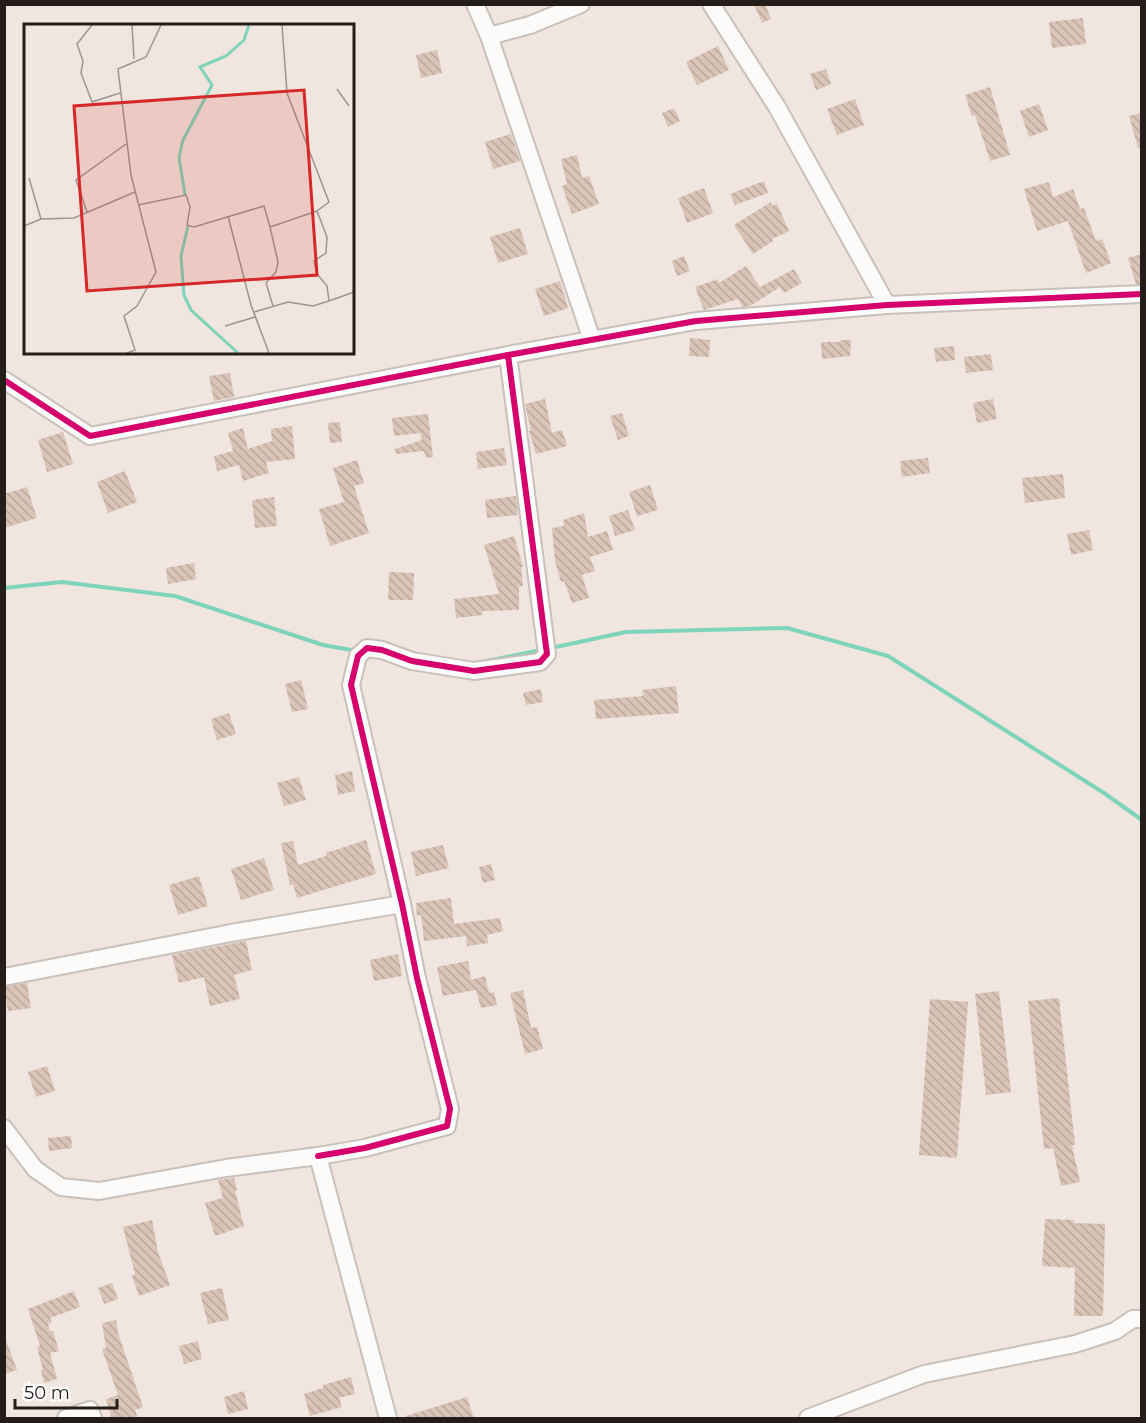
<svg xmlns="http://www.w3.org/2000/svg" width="1146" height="1423" font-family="Montserrat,sans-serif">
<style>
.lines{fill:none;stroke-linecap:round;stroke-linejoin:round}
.stream{stroke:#7ed4ba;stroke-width:4}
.building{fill:url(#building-back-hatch)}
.minor-casing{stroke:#c8c0bb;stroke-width:20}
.minor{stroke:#fdfbfa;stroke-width:16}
.cycleway-casing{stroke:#fff;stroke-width:10}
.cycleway{stroke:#d6006c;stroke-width:6}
.inset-river{fill:none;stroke:#7ed4ba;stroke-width:3}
.inset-road{fill:none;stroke:#9e9590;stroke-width:1.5}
.view{fill:#d62828;fill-opacity:0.15;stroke:#d62828;stroke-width:3}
.inset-edge{fill:none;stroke:#241d19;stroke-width:3}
</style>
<defs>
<pattern id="building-back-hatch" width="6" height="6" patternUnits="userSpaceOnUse" patternTransform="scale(1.5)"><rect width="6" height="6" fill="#d9c4b7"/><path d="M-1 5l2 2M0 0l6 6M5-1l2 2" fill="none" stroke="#baa89d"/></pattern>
</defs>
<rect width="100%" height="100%" fill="#f0e5df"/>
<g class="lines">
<path class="stream" d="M4,588l58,-6 113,14 148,49 34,6
M551,648l75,-16 161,-4 101,28 216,137 38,27
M487,661l54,-11"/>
</g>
<path class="building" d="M754,4h11l6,15 -9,4z
M1083,18l3,26 -34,4 -3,-26z
M718,46l11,24 -32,15 -11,-23z
M437,50l5,23 -21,5 -5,-23z
M826,69l5,15 -15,6 -6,-16z
M990,87l20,68 -20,6 -15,-46 -3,1 -7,-21z
M855,99l9,26 -27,10 -10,-26z
M1039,104l9,26 -19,7 -9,-26z
M674,108l6,13 -12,6 -6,-14z
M1142,113v35h-4l-9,-32z
M511,134l9,27 -27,8 -8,-27z
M577,155l5,23 7,-2 10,28 -27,10 -10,-28 5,-2 -6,-25z
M764,181l4,12 -33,12 -5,-11z
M1049,182l4,15 20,-8 7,20 4,-1 12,33 6,-2 9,24 -25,10 -18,-52 -31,10 -13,-42z
M704,188l9,25 -26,10 -9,-25z
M771,202l1,4 5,-2 12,27 -17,8 1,2 -20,13 -19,-29z
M520,228l8,26 -30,9 -8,-26z
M1142,254v30h-6l-8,-26z
M684,256l6,15 -13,5 -5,-15z
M746,266l14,21 34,-18 8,14 -18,10 -4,-6 -30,19 -7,1 -5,-8 -34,11 -9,-23 23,-8 1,4z
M560,281l8,27 -24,8 -9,-27z
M690,338l20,2 -1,17 -20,-1z
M840,340h11l-1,16 -28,3 -1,-17h19z
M954,346l1,14 -19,2 -2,-14z
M991,354l2,16 -27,3 -2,-16z
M230,373l4,24 -20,4 -5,-25z
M545,399l7,34 10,-3 5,16 -31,8 -7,-23h2l-6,-27z
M993,399l4,20 -20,4 -4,-20z
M622,413l7,23 -11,4 -8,-24z
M428,414l5,43 -7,1 -2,-7 -28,3 -1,-5 27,-9 -2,-7 -26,3 -2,-18z
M340,422l2,20 -12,1 -2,-20z
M292,426l3,33 -29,3 3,11 -26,8 -4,-16 -22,6 -3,-15 19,-5 -5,-18 15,-5 5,21 24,-8 -1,-12z
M63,432l10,32 -26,8 -9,-32z
M504,448l3,17 -29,4 -2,-17z
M928,458l2,15 -28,4 -2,-16z
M357,460l7,23 -10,3 15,47 -39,13 -11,-37 25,-7 -11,-34z
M125,471l12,31 -29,11 -11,-31z
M1063,474l2,24 -40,5 -3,-25z
M650,485l8,25 -21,6 -8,-24z
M27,487l10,31 -33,10v-34z
M516,496l2,19 -31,3 -2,-18z
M274,497l3,29 -22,2 -3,-28z
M628,510l7,20 -20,6 -6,-20z
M584,513l4,24 19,-6 6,19 -23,7 5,14 -13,4 7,23 -17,5 -8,-22 -3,1 -6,-21 -3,-33 12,-2 -1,-6z
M1089,530l4,20 -22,5 -4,-21z
M514,536l9,31h-2l2,19 -4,1v23l-37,1 1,4 -27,3 -2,-19 45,-5 -15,-49z
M194,563l2,16 -28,5 -2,-16z
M389,572l25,1 -1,27h-25z
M301,680l7,29 -16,3 -7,-28z
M676,686l3,27 -83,6 -2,-19 49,-4 -1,-6z
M541,689l2,13 -17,3 -3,-12z
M229,713l7,21 -19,6 -6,-21z
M352,771l3,20 -17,4 -3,-20z
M299,777l7,23 -22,6 -7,-23z
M366,840l10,34 -79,24 -4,-14 -3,1 -9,-42 12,-2 5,24 28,-9v-3z
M443,845l6,23 -33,8 -5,-24z
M264,858l10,32 -33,10 -10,-31z
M491,864l4,16 -12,3 -4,-16z
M199,876l9,30 -30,9 -9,-30z
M451,898l3,26 46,-6 3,13 -16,4 1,8 -21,3 -1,-10 -42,5 -3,-26 -4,1 -1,-13z
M246,941l6,29 -18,5 6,24 -30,7 -6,-29 -25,6 -7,-28z
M398,954l4,22 -28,5 -4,-21z
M468,961l3,19 14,-4 4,17 5,-1 3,13 -16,3 -5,-18 -33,6 -6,-29z
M27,983l4,25 -23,3 -4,-24z
M523,990l8,38 6,-1 6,22 -18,5 -15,-61z
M999,991l12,101 -25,3 -11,-101z
M1059,998l16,147h-3l8,37 -19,4 -8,-38 -9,1 -16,-148z
M930,999l38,3 -11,156 -38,-3z
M47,1066l8,25 -19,6 -8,-25z
M71,1136l1,12 -23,3 -1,-13z
M234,1178l3,12 -2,1 9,35 -29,10 -10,-33 18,-5 -5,-18z
M1045,1219l29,1v3l31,1 -2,92h-29l1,-48 -33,-2z
M152,1220l6,32 12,33 -31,11 -7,-20 3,-2 -12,-47z
M112,1283l6,16 -14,5 -6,-16z
M222,1288l7,32 -21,4 -8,-31z
M74,1291l6,16 -30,11 2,4 -4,2 2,7h3l6,20 -9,2 7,26 -13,4 -3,-13h2l-6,-23 3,-1 -12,-37z
M116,1320l2,13 25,74 -8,3 3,9h-26l-6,-20 12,-4 -16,-46 4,-1 -4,-25z
M4,1340h2l11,30 -13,4z
M198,1341l4,18 -18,5 -5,-18z
M351,1377l4,17 -16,4 3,9 -32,9 -6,-22 19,-6v-3z
M244,1391l4,18 -20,5 -4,-17z
M467,1397l7,22h-68v-3z"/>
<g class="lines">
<defs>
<path id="minor" d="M475,4l14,32 103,304
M711,4l66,103 110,198
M489,36l41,-11 51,-21
M4,380l86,56 418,-81 188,-34 191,-16 255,-11
M4,977l227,-44 171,-29
M4,1128l31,41 26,18 38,4 127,-23 92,-12 70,262
M318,1156l47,-8 82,-22 3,-17 -33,-131 -15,-74 -51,-219 7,-29 9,-8 15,2 30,11 62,10 66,-9 7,-8 -39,-299
M66,1418l24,-8 3,8
M808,1418l116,-44 151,-30 40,-13 18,-12h9"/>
</defs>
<use href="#minor" class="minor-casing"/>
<use href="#minor" class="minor"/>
<defs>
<path id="cycleway" d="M4,380l86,56 418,-81 188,-34 191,-16 255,-11
M318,1156l47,-8 82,-22 3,-17 -33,-131 -15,-74 -51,-219 7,-29 9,-8 15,2 30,11 62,10 66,-9 7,-8 -39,-299"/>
</defs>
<use href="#cycleway" class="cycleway-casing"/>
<use href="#cycleway" class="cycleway"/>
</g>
<g transform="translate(24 24)">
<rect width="330" height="330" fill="#f0e5df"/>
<path class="inset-river" d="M161,171l-6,-38 4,-17 29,-55 -12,-18 26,-11 18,-16 5,-15M164,202l-7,30 3,39 7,15 47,43"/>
<path class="inset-road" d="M68,1l-15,19 6,17 -2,12 11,29 28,-9M108,1l2,34M313,65l12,17M5,154l12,41M114,181l48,-10 4,12 -3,18 7,2 70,-21 6,21M63,188l-11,-32 50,-36M204,192l23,89 18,48M0,202l17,-7 33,-1 61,-26M305,277l25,-9M249,282l-7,-23 10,-11 2,-10 -8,-35 47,-16M230,288l34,-10 25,4 16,-5 -2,-15 -10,-12 -3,-13 12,-8 1,-16 -10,-26 12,-9 -42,-109 -5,-68M201,302l30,-9M103,329l8,-3 -11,-34 13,-10 19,-34 -25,-97 -13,-106 28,-12 15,-32"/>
<path class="view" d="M280,66l13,185 -230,16 -13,-185z"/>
<rect width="330" height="330" class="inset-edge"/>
</g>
<rect width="1146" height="1423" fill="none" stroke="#241d19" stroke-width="12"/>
<path d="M15 1399v9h102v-9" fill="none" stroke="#241d19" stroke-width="3"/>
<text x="24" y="1399" font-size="18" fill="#241d19" stroke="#ffffff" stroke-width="4.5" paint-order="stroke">50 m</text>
</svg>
